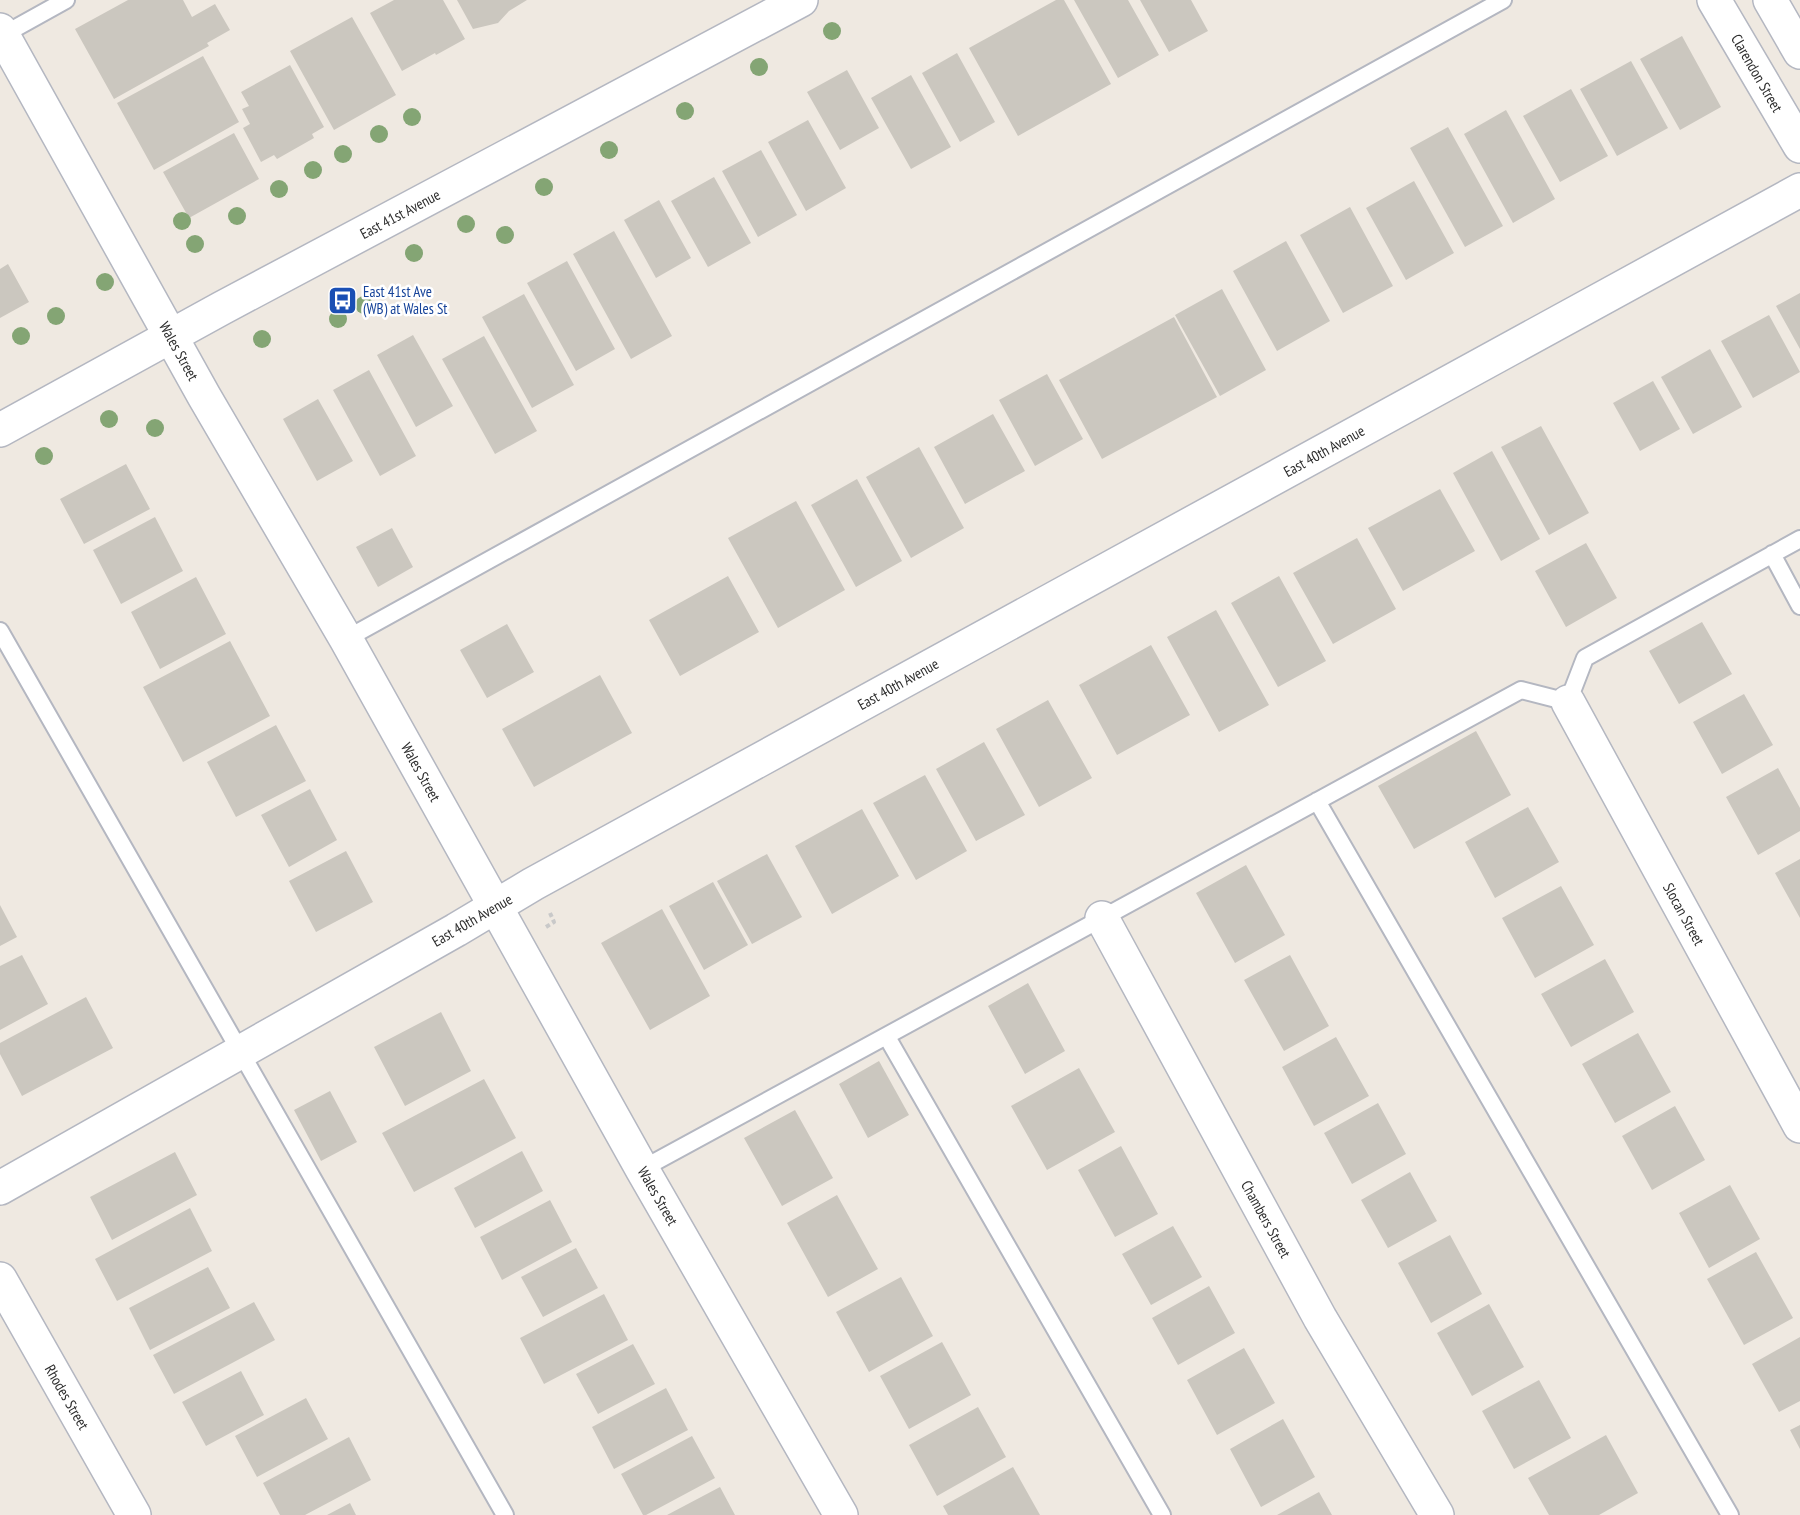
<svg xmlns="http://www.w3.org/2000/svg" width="1800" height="1515" font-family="'PT Sans Narrow',sans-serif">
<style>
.building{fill:#cbc7bf}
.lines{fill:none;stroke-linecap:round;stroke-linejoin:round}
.service-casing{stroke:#b4b7c1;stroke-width:20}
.minor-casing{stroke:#b4b7c1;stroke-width:36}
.tertiary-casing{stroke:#b4b7c1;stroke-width:36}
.secondary-casing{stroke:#b4b7c1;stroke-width:36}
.path{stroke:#c9c9c9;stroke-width:4;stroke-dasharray:4.5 3;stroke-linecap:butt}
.service{stroke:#fff;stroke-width:16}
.minor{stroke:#fff;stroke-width:33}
.tertiary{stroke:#fff;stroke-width:33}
.secondary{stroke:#fff;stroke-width:33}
.tree{fill:#84a574}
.labels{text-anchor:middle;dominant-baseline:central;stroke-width:5;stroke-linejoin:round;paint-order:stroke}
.street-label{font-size:15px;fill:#2e2e2e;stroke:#fff}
.transit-label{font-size:15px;fill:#164399;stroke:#fff;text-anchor:start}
</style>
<rect width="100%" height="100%" fill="#efe9e1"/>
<path class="building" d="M128,0h55l9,17 23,-13 15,26 -23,13 2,3 -95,53 -39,-70z
M394,0h49l22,39 -29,16 -1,-2 -33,18 -32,-58z
M457,0h70l-18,11 -11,12 -25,6z
M1056,0h8l47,84 -93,52 -49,-88z
M1074,0h54l31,55 -41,23z
M1140,0h51l17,31 -39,21z
M352,17l44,78 -62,35 -44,-79z
M1682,36l39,71 -41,23 -40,-71z
M957,53l38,69 -35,20 -38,-69z
M203,56l36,66 -85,48 -37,-67z
M1631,61l37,67 -51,28 -37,-67z
M290,65l34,62 -12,7 2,4 -37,21 -3,-4 -13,7 -18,-34 7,-4 -8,-15 7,-3 -8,-14z
M847,70l32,58 -39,22 -33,-58z
M911,75l40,72 -40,22 -40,-71z
M1571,89l37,67 -48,26 -37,-66z
M1506,110l49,89 -42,24 -49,-89z
M808,120l38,68 -40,23 -38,-69z
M1448,127l55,99 -38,21 -55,-99z
M234,133l25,46 -70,39 -26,-46z
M761,150l36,65 -39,22 -36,-66z
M714,177l37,66 -43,24 -37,-66z
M1414,181l40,72 -48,27 -40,-72z
M659,200l32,58 -35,20 -32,-58z
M1350,207l43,79 -50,27 -43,-78z
M614,231l58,105 -41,23 -58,-105z
M1286,241l44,80 -53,30 -44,-80z
M567,261l48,88 -39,22 -49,-88z
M8,264l21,38 -29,16v-49z
M1222,289l44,81 -46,26 -45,-81z
M1800,293v56l-24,-43z
M524,294l50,91 -42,23 -50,-91z
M1769,315l31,57 -47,26 -32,-57z
M1174,317l43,80 -115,62 -43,-79z
M413,335l40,71 -37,21 -39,-72z
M484,336l53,95 -42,23 -53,-95z
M1710,349l32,58 -49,27 -32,-57z
M369,370l47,86 -36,20 -47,-86z
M1047,374l36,65 -48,27 -36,-66z
M1653,381l27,48 -40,22 -27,-48z
M318,399l35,62 -36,20 -34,-62z
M993,414l32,57 -60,33 -31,-57z
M1541,426l48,87 -40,22 -48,-88z
M919,447l45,81 -53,30 -45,-81z
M1492,451l48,88 -39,22 -48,-88z
M126,464l24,45 -66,35 -24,-45z
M857,479l45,82 -46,26 -45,-82z
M1440,489l35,62 -72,40 -35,-63z
M796,501l49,89 -67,38 -50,-90z
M155,517l28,54 -62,33 -28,-54z
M392,528l21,39 -35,20 -22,-40z
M1357,538l39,71 -63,35 -40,-71z
M1586,543l31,55 -51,29 -31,-56z
M728,576l31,56 -79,44 -31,-56z
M1279,576l47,85 -48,26 -47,-84z
M196,577l30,57 -66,35 -29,-57z
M1216,610l53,95 -50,27 -52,-95z
M1702,622l30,52 -53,30 -30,-53z
M507,624l27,48 -47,26 -27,-48z
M230,641l40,75 -87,46 -40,-75z
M1151,645l39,70 -73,40 -38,-70z
M600,675l32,58 -98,54 -32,-58z
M1744,694l29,51 -51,29 -29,-52z
M1048,700l44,78 -53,29 -43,-78z
M276,725l30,56 -70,36 -29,-55z
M1476,731l35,64 -97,54 -36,-63z
M984,742l41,73 -49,26 -40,-72z
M1778,768l22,40v23l-42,24 -32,-58z
M925,775l42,76 -51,29 -43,-77z
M310,789l27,51 -48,27 -28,-52z
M1528,807l31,55 -64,36 -30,-56z
M862,809l37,67 -67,38 -37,-68z
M346,851l27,51 -57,30 -27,-51z
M767,854l35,63 -50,27 -35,-63z
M1800,859v59l-25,-45z
M1246,865l39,70 -50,28 -39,-70z
M713,882l35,63 -44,25 -35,-64z
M1561,886l33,59 -59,33 -33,-60z
M0,905l17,32 -17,9z
M662,909l48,87 -60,34 -49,-87z
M22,955l26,49 -48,26v-64z
M1290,955l39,71 -45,25 -40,-71z
M1605,959l29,53 -63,35 -30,-53z
M1028,983l37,68 -40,23 -37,-68z
M86,997l27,51 -91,48 -22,-42v-11z
M441,1012l30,59 -66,35 -31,-59z
M1638,1033l33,59 -56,31 -33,-59z
M1336,1037l33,59 -55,30 -32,-59z
M879,1061l30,54 -41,23 -29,-54z
M1079,1068l36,64 -68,38 -36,-64z
M484,1079l32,59 -102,54 -32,-59z
M330,1091l27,51 -36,19 -27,-51z
M1378,1103l28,51 -54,30 -28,-51z
M1675,1106l30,54 -53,30 -30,-54z
M795,1110l38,68 -51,28 -38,-68z
M1121,1146l37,68 -43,23 -37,-67z
M522,1151l21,40 -68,37 -21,-40z
M175,1152l22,43 -85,45 -22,-43z
M1410,1172l27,49 -49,27 -27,-48z
M1730,1185l30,54 -51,29 -30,-55z
M837,1195l41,74 -50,28 -41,-74z
M550,1200l22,42 -70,38 -22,-43z
M190,1208l22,43 -95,50 -22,-42z
M1173,1226l29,51 -51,28 -29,-51z
M1450,1235l32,59 -51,29 -33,-60z
M576,1248l22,40 -55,29 -22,-40z
M1756,1252l37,66 -49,27 -37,-66z
M208,1267l22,41 -80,42 -21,-42z
M901,1277l32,59 -64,36 -33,-60z
M1209,1286l26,47 -57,32 -26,-47z
M604,1294l24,46 -84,44 -24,-46z
M254,1302l21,38 -101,54 -21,-39z
M1489,1304l35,63 -52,29 -35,-63z
M1800,1337v64l-21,11 -27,-48z
M942,1342l29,53 -62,34 -29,-53z
M633,1344l22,40 -57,30 -22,-40z
M1244,1348l31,55 -58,32 -30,-55z
M241,1371l23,44 -58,31 -24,-44z
M1539,1380l32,58 -57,31 -32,-58z
M666,1388l22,42 -74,39 -22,-42z
M306,1398l22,41 -71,38 -22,-41z
M978,1407l28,50 -69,39 -28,-51z
M1283,1419l32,58 -54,30 -31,-58z
M1800,1425v24l-10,-19z
M1606,1435l32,58 -39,22h-50l-21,-37z
M692,1436l23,42 -69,37h-3l-22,-41z
M349,1437l22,43 -66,35h-25l-17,-32z
M1013,1467l27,48h-92l-5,-9z
M720,1487l15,28h-68z
M1319,1492l13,23h-55z
M350,1503l6,12h-29z"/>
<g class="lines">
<defs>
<path id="service" d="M3,35l63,-35
M1772,554l28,52
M0,631l505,884
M346,639l1157,-639
M1317,801l413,714
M887,1037l275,478
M642,1169l879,-479 47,12 17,-44 215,-119"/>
<path id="minor" d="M0,30l204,366 142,243 296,530 199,346
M1568,702l232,424
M1102,918l218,400 117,197
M0,1188l456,-258 77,-46 1267,-694
M0,1279l134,236"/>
<path id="tertiary" d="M1714,0l86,146
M1770,0l30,52"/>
<path id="secondary" d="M0,430l222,-122 579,-308"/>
</defs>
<use href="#service" class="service-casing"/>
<use href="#minor" class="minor-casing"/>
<use href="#tertiary" class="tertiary-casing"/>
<use href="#secondary" class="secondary-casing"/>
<path class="path" d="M546,927l8,-5 -4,-9"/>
<use href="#service" class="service"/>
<use href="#minor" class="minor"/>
<use href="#tertiary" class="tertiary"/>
<use href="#secondary" class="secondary"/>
</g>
<g class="tree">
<circle cx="832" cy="31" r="9"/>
<circle cx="759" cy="67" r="9"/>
<circle cx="685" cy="111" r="9"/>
<circle cx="412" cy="117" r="9"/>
<circle cx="379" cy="134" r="9"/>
<circle cx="609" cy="150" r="9"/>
<circle cx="343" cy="154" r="9"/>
<circle cx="313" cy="170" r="9"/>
<circle cx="544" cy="187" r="9"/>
<circle cx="279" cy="189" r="9"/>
<circle cx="237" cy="216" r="9"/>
<circle cx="182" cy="221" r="9"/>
<circle cx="466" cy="224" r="9"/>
<circle cx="505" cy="235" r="9"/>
<circle cx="195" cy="244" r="9"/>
<circle cx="414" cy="253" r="9"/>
<circle cx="105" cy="282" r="9"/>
<circle cx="364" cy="305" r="9"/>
<circle cx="56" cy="316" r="9"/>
<circle cx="338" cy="319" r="9"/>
<circle cx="21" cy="336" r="9"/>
<circle cx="262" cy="339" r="9"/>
<circle cx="109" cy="419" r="9"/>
<circle cx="155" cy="428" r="9"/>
<circle cx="44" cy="456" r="9"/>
</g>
<defs>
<symbol id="bus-square" viewBox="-11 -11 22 22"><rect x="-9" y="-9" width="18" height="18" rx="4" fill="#1a4fb4" stroke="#fff"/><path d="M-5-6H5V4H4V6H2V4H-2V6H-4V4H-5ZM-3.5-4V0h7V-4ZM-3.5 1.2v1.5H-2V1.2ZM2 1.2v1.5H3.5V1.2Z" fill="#fff"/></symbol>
</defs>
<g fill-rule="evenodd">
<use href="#bus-square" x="326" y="284" width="33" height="33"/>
</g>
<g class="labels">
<g class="street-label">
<text transform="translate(1757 73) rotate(60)">Clarendon Street</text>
<text transform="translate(400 214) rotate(-28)">East 41st Avenue</text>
<text transform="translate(179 351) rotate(61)">Wales Street</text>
<text transform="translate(1324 451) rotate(-29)">East 40th Avenue</text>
<text transform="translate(898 684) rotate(-29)">East 40th Avenue</text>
<text transform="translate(421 772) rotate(61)">Wales Street</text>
<text transform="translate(1684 914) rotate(61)">Slocan Street</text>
<text transform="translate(472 920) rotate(-30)">East 40th Avenue</text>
<text transform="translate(658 1196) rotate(60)">Wales Street</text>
<text transform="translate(1266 1219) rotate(61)">Chambers Street</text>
<text transform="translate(67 1397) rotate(60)">Rhodes Street</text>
</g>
<g class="transit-label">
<text x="363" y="291">East 41st Ave<tspan x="363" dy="17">(WB) at Wales St</tspan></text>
</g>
</g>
</svg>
